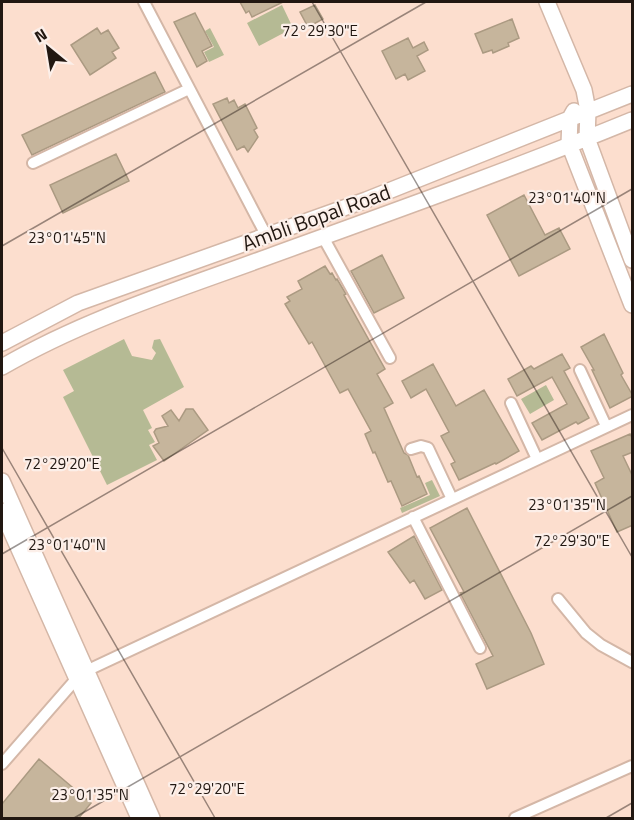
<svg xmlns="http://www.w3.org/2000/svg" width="634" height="820" font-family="'Titillium Web',sans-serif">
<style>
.green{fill:#b5ba94}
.building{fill:#c6b59c;stroke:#ab9a82;stroke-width:1.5}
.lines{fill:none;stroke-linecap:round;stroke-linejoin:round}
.street-casing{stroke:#d4b7a7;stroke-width:14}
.secondary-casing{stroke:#d4b7a7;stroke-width:18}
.street{stroke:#fff;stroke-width:10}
.secondary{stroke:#fff;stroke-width:15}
.ticks{fill:none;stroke:#211711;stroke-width:1.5;stroke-opacity:0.45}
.labels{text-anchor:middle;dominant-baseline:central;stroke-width:4.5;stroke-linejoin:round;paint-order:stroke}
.street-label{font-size:21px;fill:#211711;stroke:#fcefe9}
.ticks-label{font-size:15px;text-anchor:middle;fill:#211711;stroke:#fcefe9;stroke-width:4.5;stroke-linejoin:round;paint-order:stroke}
</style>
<rect width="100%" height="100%" fill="#fcdece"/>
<path class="green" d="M282,5l11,23 -34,18 -12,-23z
M210,28l14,27 -15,7 -5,-10 10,-5 -9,-16z
M124,339l8,17 20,4 4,-7 -4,-5 2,-8 6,-1 24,48 -41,23 9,18 -4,2 7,12 -6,3 8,15 -50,25 -44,-88 11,-6 -11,-21z
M546,385l8,15 -24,14 -9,-15z
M432,480l8,16 -38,17 -2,-5 30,-13 -5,-12z"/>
<path class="building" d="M240,2h43l-31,15 -3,-6 -3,2z
M315,5l8,14 -15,8 -8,-15z
M195,13l17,33 -10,5 5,10 -10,6 -23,-45z
M512,19l7,19 -11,5 1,3 -16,7 -1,-3 -9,3 -8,-19z
M97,28l4,6 7,-4 11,18 -7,4 4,6 -26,17 -19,-30z
M408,38l5,10 11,-6 4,8 -11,6 8,15 -17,9 -3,-6 -9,5 -14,-28z
M155,72l10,20 -133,63 -10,-20z
M227,98l2,5 5,-3 4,8 7,-4 12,24 -3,2 4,7 -10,15 -4,-6 -7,4 -24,-46z
M116,154l13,27 -66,32 -13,-28z
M524,195l21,40 14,-7 11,21 -51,27 -32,-61z
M382,255l22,43 -30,15 -23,-42z
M325,266l5,8 2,-1 4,7 1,-1 9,15 -2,1 41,74 -8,5 16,29 -9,5 20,45 4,2 9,22 2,-1 8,18 -25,12 -11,-25 -3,1 -13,-30 -2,1 -8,-19 6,-3 -23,-42 -8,4 -28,-51 -3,2 -24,-40 5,-3 -3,-4 15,-8 -4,-8z
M604,334l19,39 -2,2 12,21 -23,12 -18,-38h2l-13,-23z
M562,354l8,14 -6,3 25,47 -11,6 -2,-2 -34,18 -10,-17 35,-19 -15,-27 -35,19 -9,-17 23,-13 3,3z
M433,364l23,42 28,-16 35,61 -23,13 -1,-1 -36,17 -8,-16 4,-2 -14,-26 8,-4 -23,-43 -15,9 -9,-17z
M186,409h7l15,21 -44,31 -11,-15 6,-3 -5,-11 2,-3 12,-3 -6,-10 9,-6 8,11z
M630,434l3,5v13l-10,4 10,21v48l-16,7 -22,-49 9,-5 -13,-27z
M467,508l64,125 13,31 -57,25 -11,-25 17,-8 -33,-63 4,-1 -34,-64z
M414,536l28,54 -17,9 -11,-19 -4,3 -22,-31z
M39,759l52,44 -13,16h-76v-15z"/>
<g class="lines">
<defs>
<path id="street" d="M144,2l122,233
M33,163l156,-74
M323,237l67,121
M580,370l26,56
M511,403l26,56
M411,449l10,-3 7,2 24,51
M413,517l67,131
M558,599l28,34 15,12 31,17
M2,764l75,-86 9,-7 546,-256
M515,818l117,-52"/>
<path id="secondary" d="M547,2l37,88 4,21 -1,27 45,122
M574,111l-4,7 -1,26 63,161
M2,343l76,-40 288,-103 266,-106
M2,367c81,-47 172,-76 260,-108 124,-45 248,-89 370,-139
M2,481l150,337
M2,511l137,307"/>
</defs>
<use href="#street" class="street-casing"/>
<use href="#secondary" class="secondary-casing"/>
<use href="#street" class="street"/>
<use href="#secondary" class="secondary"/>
</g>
<path class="ticks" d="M312,2l320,555M2,246l424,-244M2,448l213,370M2,554l630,-365M74,818l558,-322M606,818l26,-15"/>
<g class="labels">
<g class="street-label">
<text transform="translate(316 217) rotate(-20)">Ambli Bopal Road</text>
</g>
</g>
<g class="ticks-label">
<text x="320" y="36">72°29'30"E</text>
<text x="567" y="203">23°01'40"N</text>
<text x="67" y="243">23°01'45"N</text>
<text x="62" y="469">72°29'20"E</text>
<text x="567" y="510">23°01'35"N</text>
<text x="572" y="546">72°29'30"E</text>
<text x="67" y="550">23°01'40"N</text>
<text x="207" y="794">72°29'20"E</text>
<text x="90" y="800">23°01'35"N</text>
</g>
<rect width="634" height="820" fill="none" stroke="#211711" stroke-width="6"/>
<g transform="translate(48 48) rotate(330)" stroke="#fcefe9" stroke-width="4.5" paint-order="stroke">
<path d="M0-4.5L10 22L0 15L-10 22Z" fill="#211711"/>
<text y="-9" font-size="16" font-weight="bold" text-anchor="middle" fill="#211711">N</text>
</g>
</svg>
